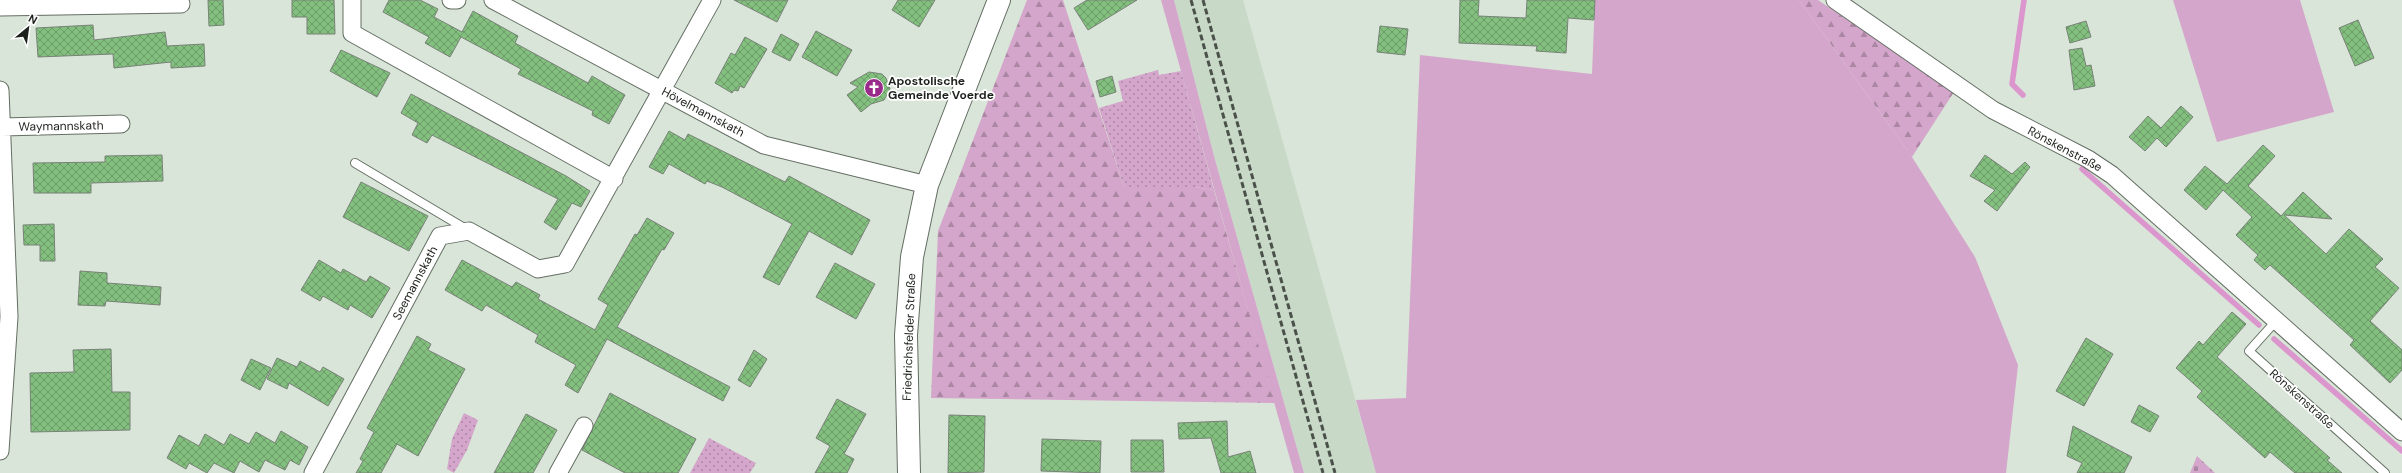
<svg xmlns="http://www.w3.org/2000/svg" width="2402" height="473" font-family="'DM Sans',sans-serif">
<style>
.built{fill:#c8d9c8}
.grass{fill:#d5a6cb}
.forest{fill:url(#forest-firs)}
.cemetery{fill:url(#cemetery-stones)}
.park{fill:url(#park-dots)}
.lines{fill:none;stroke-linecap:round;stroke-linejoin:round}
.stream{stroke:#db96cd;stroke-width:5.5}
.building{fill:url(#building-cross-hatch);stroke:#788277}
.service-casing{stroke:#646e63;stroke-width:10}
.minor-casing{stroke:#646e63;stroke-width:19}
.secondary-casing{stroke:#646e63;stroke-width:24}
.service{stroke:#fff;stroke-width:8}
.minor{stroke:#fff;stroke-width:17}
.secondary{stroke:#fff;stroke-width:22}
.rail{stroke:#4b514a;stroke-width:3;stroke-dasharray:6 3;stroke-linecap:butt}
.labels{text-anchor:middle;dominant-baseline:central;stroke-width:3.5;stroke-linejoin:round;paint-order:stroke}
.poi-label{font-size:12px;font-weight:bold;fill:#1d211c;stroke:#fff;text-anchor:start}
.street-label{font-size:12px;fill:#1d211c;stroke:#fff}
</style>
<defs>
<pattern id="forest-firs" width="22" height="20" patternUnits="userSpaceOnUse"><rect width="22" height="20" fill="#d5a6cb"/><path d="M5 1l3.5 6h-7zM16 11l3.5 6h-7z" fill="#ac87a4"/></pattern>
<pattern id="cemetery-stones" width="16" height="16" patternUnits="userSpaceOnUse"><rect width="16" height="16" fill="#d5a6cb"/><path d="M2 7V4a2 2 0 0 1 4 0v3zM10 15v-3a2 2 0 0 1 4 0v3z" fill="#ac87a4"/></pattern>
<pattern id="park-dots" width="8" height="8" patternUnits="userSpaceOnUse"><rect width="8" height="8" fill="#d5a6cb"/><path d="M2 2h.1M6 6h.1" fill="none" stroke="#ac87a4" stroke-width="1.8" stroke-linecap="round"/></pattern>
<pattern id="building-cross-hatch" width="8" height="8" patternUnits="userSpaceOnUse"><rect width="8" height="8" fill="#83bf7f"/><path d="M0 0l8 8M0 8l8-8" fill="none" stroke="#6b9b67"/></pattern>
</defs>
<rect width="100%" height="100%" fill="#d9e5d8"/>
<path class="built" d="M1174,0h69l133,473h-72l-90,-317z"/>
<path class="grass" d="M1161,0h13l40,156 90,317h-10z
M1595,0h204l113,157 63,100 43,108 -12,108h-630l-20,-73 50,-2 14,-343 172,19z
M2173,0h127l34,112 -117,30z"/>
<path class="forest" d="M1027,0h36l61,187h70l20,3 61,213 -344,-5 7,-167z
M1799,0h19l136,92 -42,65z"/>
<path class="cemetery" d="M2197,456l18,17h-25z"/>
<path class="park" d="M1158,70l1,5 22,-4 33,119 -20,-3h-70l-25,-79 24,-7 -5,-20z
M464,413l14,7 -11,30 -13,23 -7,-4 5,-30z
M709,438l47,25 -6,10h-60z"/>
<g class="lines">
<path class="stream" d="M2023,95l-11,-11 12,-84
M2082,169l177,156
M2274,339l128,112"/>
</g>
<path class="building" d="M208,0h15l1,25 -15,1z
M292,0h42l1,34h-28v-17h-15z
M389,0h31l18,9 -4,8 28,15 11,-21 45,25 -3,7 73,40 4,-7 33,19 -16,29 -17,-9 1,-4 -75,-37 3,-5 -60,-32 -11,20 -25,-14 4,-6 -46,-25z
M734,0h54l-11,22z
M898,0h37l-16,27 -27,-17z
M1087,0h50l-49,30 -14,-22z
M1460,0h19l-1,16 48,2 1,-18h68l-1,20 -26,-2 -2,35 -30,-2 1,-5 -78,-3z
M2358,20l16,38 -19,8 -16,-38z
M2086,21l5,16 -21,6 -4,-16z
M93,25l1,15 71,-8 2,14 37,-2 1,22 -34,2v-6l-57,6 -1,-14 -75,3 -2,-29z
M1380,26l28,3 -3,26 -28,-3z
M816,31l36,19 -15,26 -35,-19z
M781,34l18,10 -9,17 -18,-9z
M745,37l22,12 -23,39 -4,-2 -2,5 -4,-1 -2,3 -17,-10 16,-30 4,2z
M2082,48l4,18 5,-1 4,21 -21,4 -5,-40z
M341,50l49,23 -13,24 -47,-26z
M869,72l13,2 4,4 4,11 -6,11 -13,4 -10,8 -14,-17 11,-8 -8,-4z
M1112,76l4,16 -16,5 -4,-16z
M411,94l155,82 24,15 -9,16 -9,-4 -16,27 -12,-8 14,-23 -126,-64 -5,8 -15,-8 6,-12 -17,-10z
M2181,106l12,11 -27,30 -9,-9 -12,13 -16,-14 19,-21 13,12z
M669,131l16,9 3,-6 97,48 4,-6 81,44 -18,35 -43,-24 -30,54 -16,-8 29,-53 -70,-37 -15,-6 -2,3 -36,-20 -6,10 -14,-7z
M2263,145l12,11 -27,30 33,30 22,-24 29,27 -48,-4 42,39 23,-25 34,30 -8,8 24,21 -29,33 32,29v20l-12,13 -40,-38 4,-5 -84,-75 -5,5 -11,-10 4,-5 -22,-20 16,-18 -29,-27 -17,20 -22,-20 21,-24 22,18z
M162,155l1,26 -72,2v10h-57l-1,-30 72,-1v-6z
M1985,155l27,19 13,-12 5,5 -33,44 -13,-10 11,-11 -25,-14z
M361,182l67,34 -19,35 -66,-34z
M647,218l27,15 -10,17 -2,-1 -45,78 113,60 -7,14 -116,-62 -29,54 -13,-8 11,-20 -41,-23 3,-7 -52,-30 -4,6 -37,-21 17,-30 50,27 4,-5 24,13 -2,4 57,31 13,-25 -10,-6 37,-65 2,1z
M54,224l1,37h-15v-16h-16l-1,-20z
M319,260l22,13 2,-4 23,13 4,-6 20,12 -18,30 -22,-13 -2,5 -25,-14 -3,5 -19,-11z
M835,263l40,21 -19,35 -40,-22z
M80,271l27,2v10l54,4 -1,18 -54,-4 -1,5 -27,-1z
M2232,312l14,12 -29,33 113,101 -3,2 15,13h-47l-25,-21 -5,6 -68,-61 5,-6 -26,-23 23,-27 4,4z
M417,336l14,8 -3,6 37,19 -47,87 -21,-12 -16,29h-25l7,-12 -3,-2 14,-27 -7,-4z
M2086,338l27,16 -29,52 -28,-15z
M111,349l1,43h18v38l-99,2 -1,-59 44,-1 -1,-22z
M754,350l13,9 -17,28 -12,-7z
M277,358l20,9 3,-6 20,11 3,-5 21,12 -16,27 -39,-23 -2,6 -20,-10z
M251,359l20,9 -11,22 -19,-10z
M610,393l86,46 -18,34h-53l-43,-23z
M837,399l29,15 -22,40 10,5 -7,14h-32l15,-27 -14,-8z
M2139,405l20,11 -9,16 -19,-10z
M526,414l31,16 -24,43h-39z
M949,415l36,1 -1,56 -36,1z
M1227,421l1,36 22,-6 6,22h-35l-10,-35 -32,1 -1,-16z
M2073,426l59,31 -8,16h-47l5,-10 -15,-7z
M281,431l27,16 -9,18 -9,-5 -5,10 -20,-10 -6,12 -19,-11 -6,12 -20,-10 -7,10 -18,-10 -3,6 -19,-11 12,-23 20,11 6,-12 19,11 6,-11 19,10 7,-12 19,11z
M1042,439l59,2 -1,32 -59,-2z
M1131,440h32l1,32h-33z"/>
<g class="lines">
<defs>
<path id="service" d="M355,163l111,66
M2276,321l-27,30 136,122"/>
<path id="minor" d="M352,0v33l262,146
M451,0h6
M493,0l271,145 163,40
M1835,0l158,110 95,49 24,16 290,257
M0,7l181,-3
M0,90l9,227 -9,134
M2,127l119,-3
M313,473l127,-237 29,-5 69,38 27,-5 147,-264
M558,473l26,-47"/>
<path id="secondary" d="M909,473l-3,-138 6,-78 15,-72 72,-185"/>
</defs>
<use href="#service" class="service-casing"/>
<use href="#minor" class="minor-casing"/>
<use href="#secondary" class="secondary-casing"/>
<use href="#service" class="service"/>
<use href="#minor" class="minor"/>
<use href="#secondary" class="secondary"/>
<path class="rail" d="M1191,0l132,473
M1203,0l132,473"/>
</g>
<defs>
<symbol id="church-disc" viewBox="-11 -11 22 22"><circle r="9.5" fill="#9b2b8a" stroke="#fff"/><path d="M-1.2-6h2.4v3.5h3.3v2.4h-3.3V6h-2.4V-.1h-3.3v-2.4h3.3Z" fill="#fff"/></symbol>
</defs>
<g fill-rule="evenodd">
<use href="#church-disc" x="863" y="77" width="22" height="22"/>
</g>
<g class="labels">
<g class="poi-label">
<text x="888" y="81">Apostolische<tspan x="888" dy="14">Gemeinde Voerde</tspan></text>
</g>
<g class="street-label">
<text transform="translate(703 112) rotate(28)">Hövelmannskath</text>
<text transform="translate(61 126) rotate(-1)">Waymannskath</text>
<text transform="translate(2065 149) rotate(28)">Rönskenstraße</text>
<text transform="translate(415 283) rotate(-62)">Seemannskath</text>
<text transform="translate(909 337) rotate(-88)">Friedrichsfelder Straße</text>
<text transform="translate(2302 399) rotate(42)">Rönskenstraße</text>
</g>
</g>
<g transform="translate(28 28) rotate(29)" stroke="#ffffff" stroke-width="3" paint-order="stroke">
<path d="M0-3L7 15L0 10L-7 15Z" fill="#1d211c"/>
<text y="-6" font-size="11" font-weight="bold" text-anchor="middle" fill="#1d211c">N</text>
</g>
</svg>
